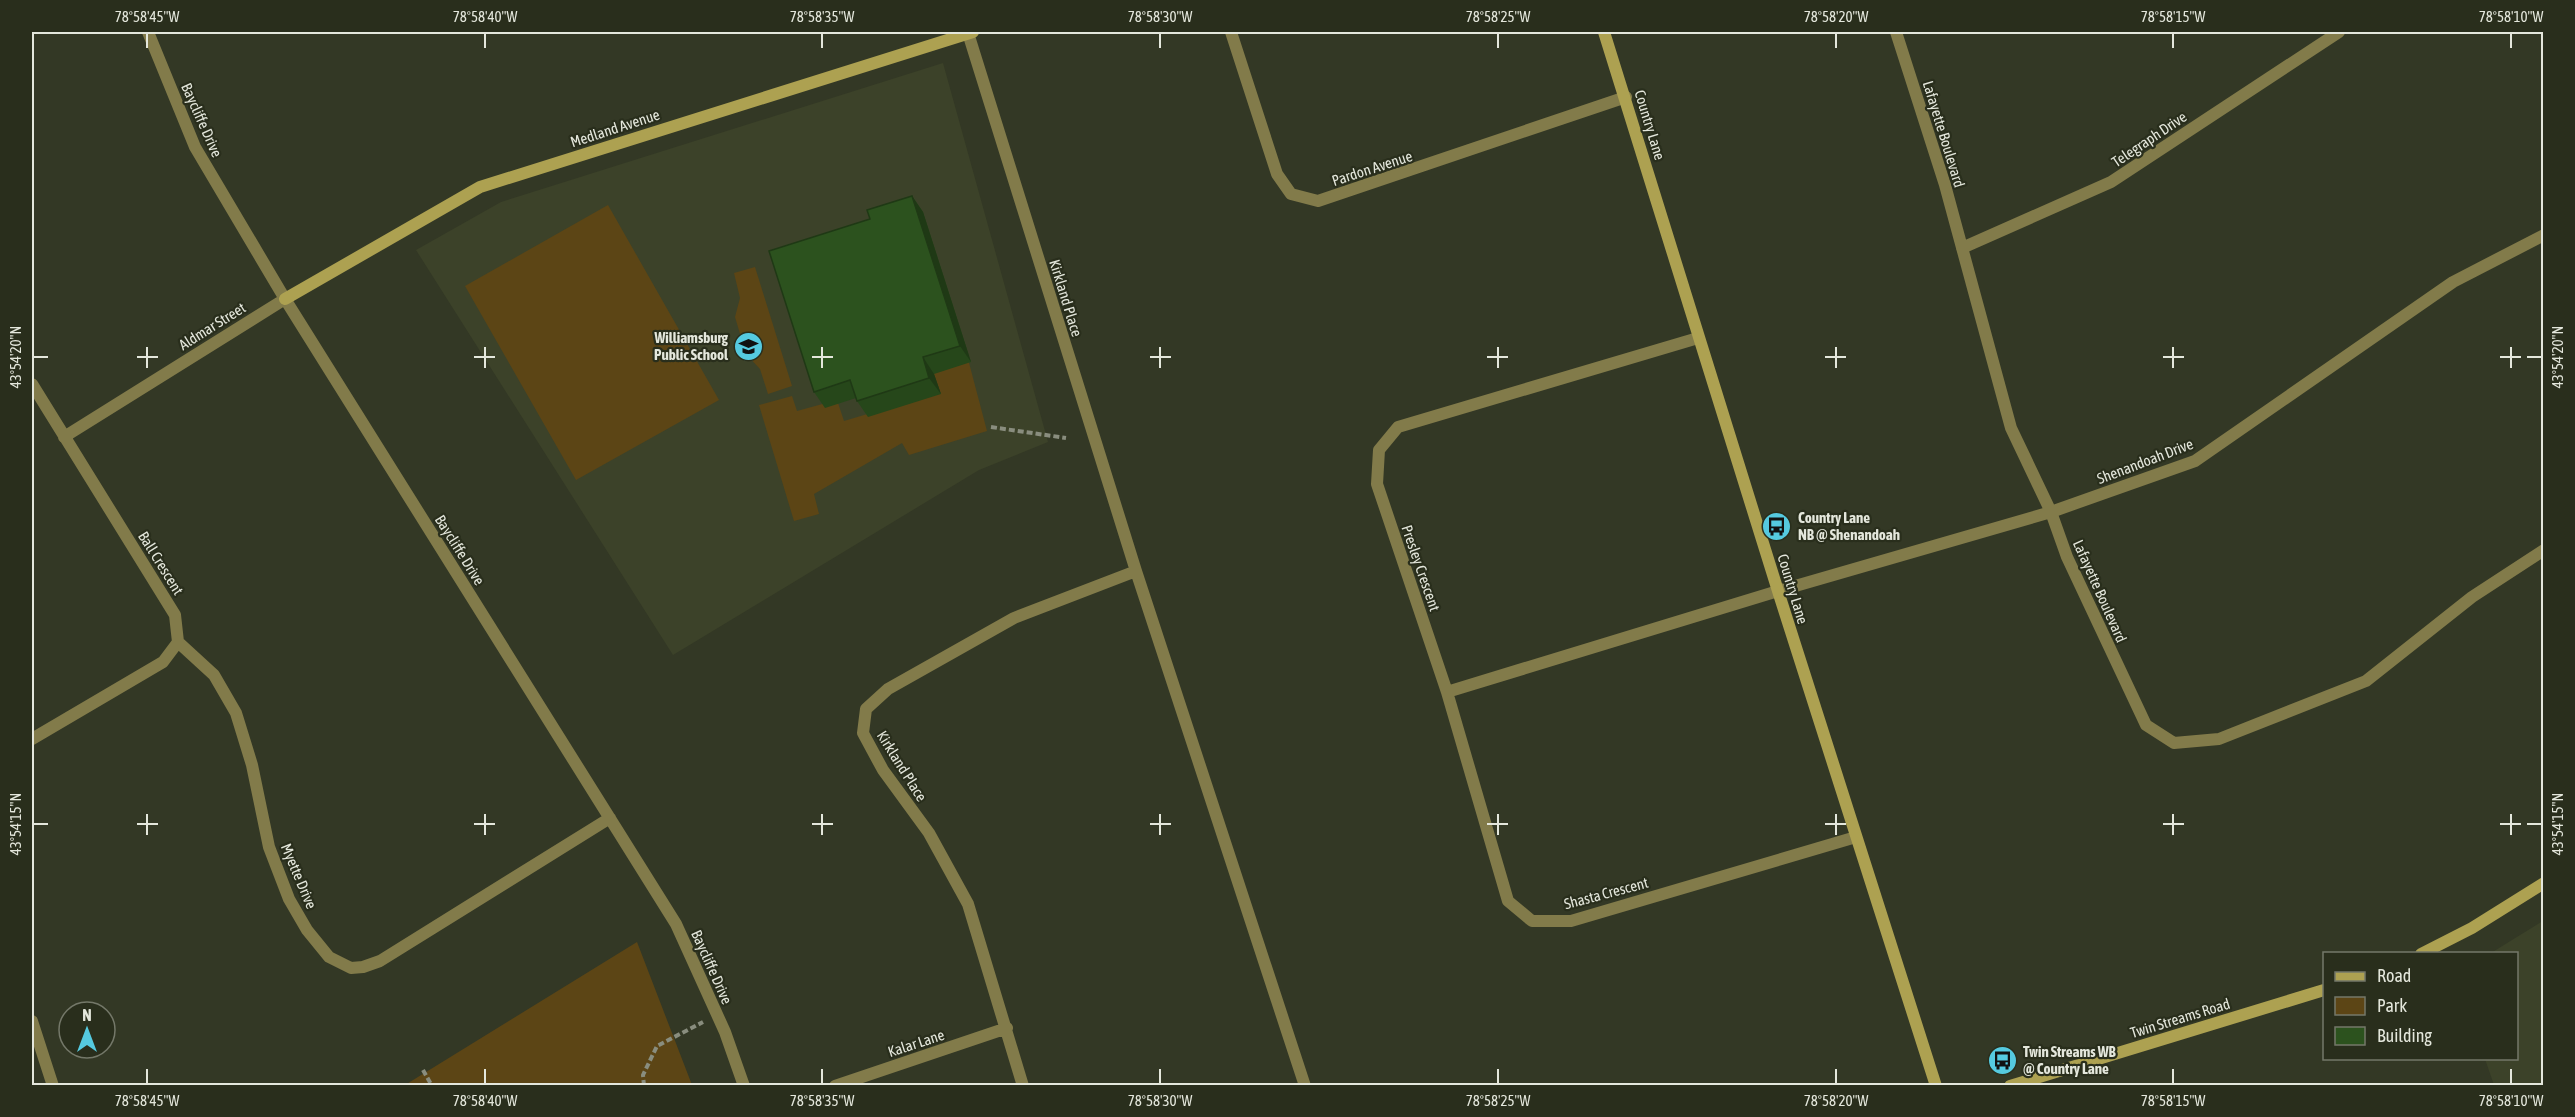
<svg xmlns="http://www.w3.org/2000/svg" width="2575" height="1117" font-family="'Asap Condensed',sans-serif">
<style>
.built{fill:#3c4229}
.green{fill:#5c4515}
.lines{fill:none;stroke-linecap:round;stroke-linejoin:round}
.path{stroke:#898d7e;stroke-width:4;stroke-dasharray:6 3;stroke-linecap:butt}
.street{stroke:#827b4a;stroke-width:12}
.secondary{stroke:#ada151;stroke-width:12}
.wall{fill:#26471a}
.shaded-wall{fill:#1f3915}
.building{fill:#2c521e;stroke:#1f3915;stroke-width:1.5}
.ticks{fill:none;stroke:#e4e7dc;stroke-width:2}
.labels{text-anchor:middle;dominant-baseline:central;stroke-width:4.5;stroke-linejoin:round;paint-order:stroke}
.street-label{font-size:15px;fill:#e4e7dc;stroke:#292e1c}
.poi-label{font-size:15px;font-weight:bold;fill:#e4e7dc;stroke:#292e1c;text-anchor:start}
.neatline{fill:none;stroke:#e4e7dc;stroke-width:2}
.ticks-label{font-size:15px;text-anchor:middle;fill:#e4e7dc}
</style>
<rect width="100%" height="100%" fill="#333825"/>
<path class="built" d="M943,63l105,379 -69,28 -306,185 -257,-405 85,-48z
M2543,921v164h-49l-9,-26 31,-1v-104l-25,-1z"/>
<path class="green" d="M608,205l111,195 -143,80 -111,-194z
M755,267l37,119 -24,8 -8,-25 -14,-15 -11,-37 5,-19 -6,-25z
M968,359l19,72 -78,24 -7,-12 -88,51 5,20 -25,7 -35,-116 33,-9 5,15 40,-11 7,21 87,-26 -6,-23z
M637,942l55,143h-287z"/>
<g class="lines">
<path class="path" d="M991,427l75,11
M423,1070l9,16
M644,1086l-1,-11 14,-29 46,-24"/>
<path class="street" d="M148,32l47,115 90,152 391,625 49,108 19,54
M1231,32l46,142 14,20 27,7 308,-104
M1896,32l49,153 66,243 40,84 16,45 79,168 28,18 45,-4 147,-58 106,-84 72,-47
M968,33l168,538 169,515
M1962,248l149,-66 228,-150
M1698,338l-300,89 -19,23 -2,34 70,208 61,209 24,20h39l285,-84
M32,384l143,231 3,27 -15,20 -131,77
M64,437l221,-138
M178,642l36,33 22,38 16,52 17,82 20,52 18,31 22,27 22,11 12,-1 17,-6 230,-143
M1447,692l331,-101 273,-79 144,-51 258,-179 91,-47
M32,1021l21,65
M835,1086l172,-58
M1023,1086l-55,-182 -39,-71 -46,-63 -20,-37 3,-24 22,-20 126,-71 122,-47"/>
<path class="secondary" d="M1604,32l174,559 158,495
M285,299l195,-112 493,-155
M2421,954l51,-26 72,-45
M2010,1086l314,-96"/>
</g>
<path class="wall" d="M912,196l11,16 48,150 -37,12 7,20 -73,23 -11,-16 -1,-3 -31,10 -11,-16 56,-173z"/>
<path class="shaded-wall" d="M912,196l11,16 48,150 -11,-16z
M923,357l11,17 7,20 -12,-16z"/>
<path class="building" d="M912,196l48,150 -37,11 6,21 -72,23 -7,-21 -36,12 -45,-141 101,-32 -3,-9z"/>
<path class="ticks" d="M147,33v15M485,33v15M822,33v15M1160,33v15M1498,33v15M1836,33v15M2173,33v15M2511,33v15M147,347v21M485,347v21M822,347v21M1160,347v21M1498,347v21M1836,347v21M2173,347v21M2511,347v21M33,357h15M137,357h21M474,357h21M812,357h21M1150,357h21M1487,357h21M1825,357h21M2163,357h21M2500,357h21M2527,357h15M147,814v21M485,814v21M822,814v21M1160,814v21M1498,814v21M1836,814v21M2173,814v21M2511,814v21M33,824h15M137,824h21M474,824h21M812,824h21M1150,824h21M1487,824h21M1825,824h21M2163,824h21M2500,824h21M2527,824h15M147,1069v15M485,1069v15M822,1069v15M1160,1069v15M1498,1069v15M1836,1069v15M2173,1069v15M2511,1069v15"/>
<defs>
<symbol id="school-disc" viewBox="-11 -11 22 22"><circle r="9.5" fill="#55cae0" stroke="#292e1c"/><path d="M0-5L7-2L0 1L-7-2ZM-4 1L0 2.5L4 1V4Q0 6-4 4Z" fill="#111"/></symbol>
<symbol id="bus-disc" viewBox="-11 -11 22 22"><circle r="9.5" fill="#55cae0" stroke="#292e1c"/><path d="M-5-6H5V4H4V6H2V4H-2V6H-4V4H-5ZM-3.5-4V0h7V-4ZM-3.5 1.2v1.5H-2V1.2ZM2 1.2v1.5H3.5V1.2Z" fill="#111"/></symbol>
</defs>
<g fill-rule="evenodd">
<use href="#school-disc" x="732" y="330" width="33" height="33"/>
<use href="#bus-disc" x="1760" y="510" width="33" height="33"/>
<use href="#bus-disc" x="1986" y="1044" width="33" height="33"/>
</g>
<g class="labels">
<g class="street-label">
<text transform="translate(202 120) rotate(66)">Baycliffe Drive</text>
<text transform="translate(1650 125) rotate(73)">Country Lane</text>
<text transform="translate(615 128) rotate(-18)">Medland Avenue</text>
<text transform="translate(1944 134) rotate(73)">Lafayette Boulevard</text>
<text transform="translate(2149 139) rotate(-34)">Telegraph Drive</text>
<text transform="translate(1372 168) rotate(-18)">Pardon Avenue</text>
<text transform="translate(1066 298) rotate(73)">Kirkland Place</text>
<text transform="translate(212 326) rotate(-32)">Aldmar Street</text>
<text transform="translate(2145 461) rotate(-21)">Shenandoah Drive</text>
<text transform="translate(460 550) rotate(58)">Baycliffe Drive</text>
<text transform="translate(161 563) rotate(58)">Ball Crescent</text>
<text transform="translate(1421 568) rotate(71)">Presley Crescent</text>
<text transform="translate(1793 589) rotate(73)">Country Lane</text>
<text transform="translate(2100 591) rotate(66)">Lafayette Boulevard</text>
<text transform="translate(902 766) rotate(58)">Kirkland Place</text>
<text transform="translate(299 876) rotate(67)">Myette Drive</text>
<text transform="translate(1606 893) rotate(-15)">Shasta Crescent</text>
<text transform="translate(712 967) rotate(66)">Baycliffe Drive</text>
<text transform="translate(2180 1018) rotate(-17)">Twin Streams Road</text>
<text transform="translate(916 1043) rotate(-18)">Kalar Lane</text>
</g>
<g class="poi-label">
<text x="728" y="337" text-anchor="end">Williamsburg<tspan x="728" dy="17">Public School</tspan></text>
<text x="1798" y="517">Country Lane<tspan x="1798" dy="17">NB @ Shenandoah</tspan></text>
<text x="2023" y="1051">Twin Streams WB<tspan x="2023" dy="17">@ Country Lane</tspan></text>
</g>
</g>
<rect width="2575" height="1117" fill="none" stroke="#292e1c" stroke-width="66"/>
<rect x="2323" y="952" width="195" height="108" fill="#292e1c" stroke="#747869" stroke-width="1.5"/>
<rect x="2335" y="972" width="30" height="9" fill="#ada151" stroke="#747869" stroke-width="1.5"/>
<text x="2377" y="982" font-size="18" fill="#e4e7dc">Road</text>
<rect x="2335" y="997" width="30" height="18" fill="#5c4515" stroke="#747869" stroke-width="1.5"/>
<text x="2377" y="1012" font-size="18" fill="#e4e7dc">Park</text>
<rect x="2335" y="1027" width="30" height="18" fill="#2c521e" stroke="#747869" stroke-width="1.5"/>
<text x="2377" y="1042" font-size="18" fill="#e4e7dc">Building</text>
<g transform="translate(87 1030)"><circle r="28" fill="#292e1c" stroke="#747869" stroke-width="1.5"/>
<path d="M0-4.5L10 22L0 15L-10 22Z" fill="#55cae0"/>
<text y="-9" font-size="16" font-weight="bold" text-anchor="middle" fill="#e4e7dc">N</text>
</g>
<rect x="33" y="33" width="2509" height="1051" class="neatline"/>
<g class="ticks-label">
<text x="147" y="22">78°58'45"W</text>
<text x="485" y="22">78°58'40"W</text>
<text x="822" y="22">78°58'35"W</text>
<text x="1160" y="22">78°58'30"W</text>
<text x="1498" y="22">78°58'25"W</text>
<text x="1836" y="22">78°58'20"W</text>
<text x="2173" y="22">78°58'15"W</text>
<text x="2511" y="22">78°58'10"W</text>
<text transform="translate(16 357) rotate(-90)" y="5">43°54'20"N</text>
<text transform="translate(2558 357) rotate(-90)" y="5">43°54'20"N</text>
<text transform="translate(16 824) rotate(-90)" y="5">43°54'15"N</text>
<text transform="translate(2558 824) rotate(-90)" y="5">43°54'15"N</text>
<text x="147" y="1106">78°58'45"W</text>
<text x="485" y="1106">78°58'40"W</text>
<text x="822" y="1106">78°58'35"W</text>
<text x="1160" y="1106">78°58'30"W</text>
<text x="1498" y="1106">78°58'25"W</text>
<text x="1836" y="1106">78°58'20"W</text>
<text x="2173" y="1106">78°58'15"W</text>
<text x="2511" y="1106">78°58'10"W</text>
</g>
</svg>
